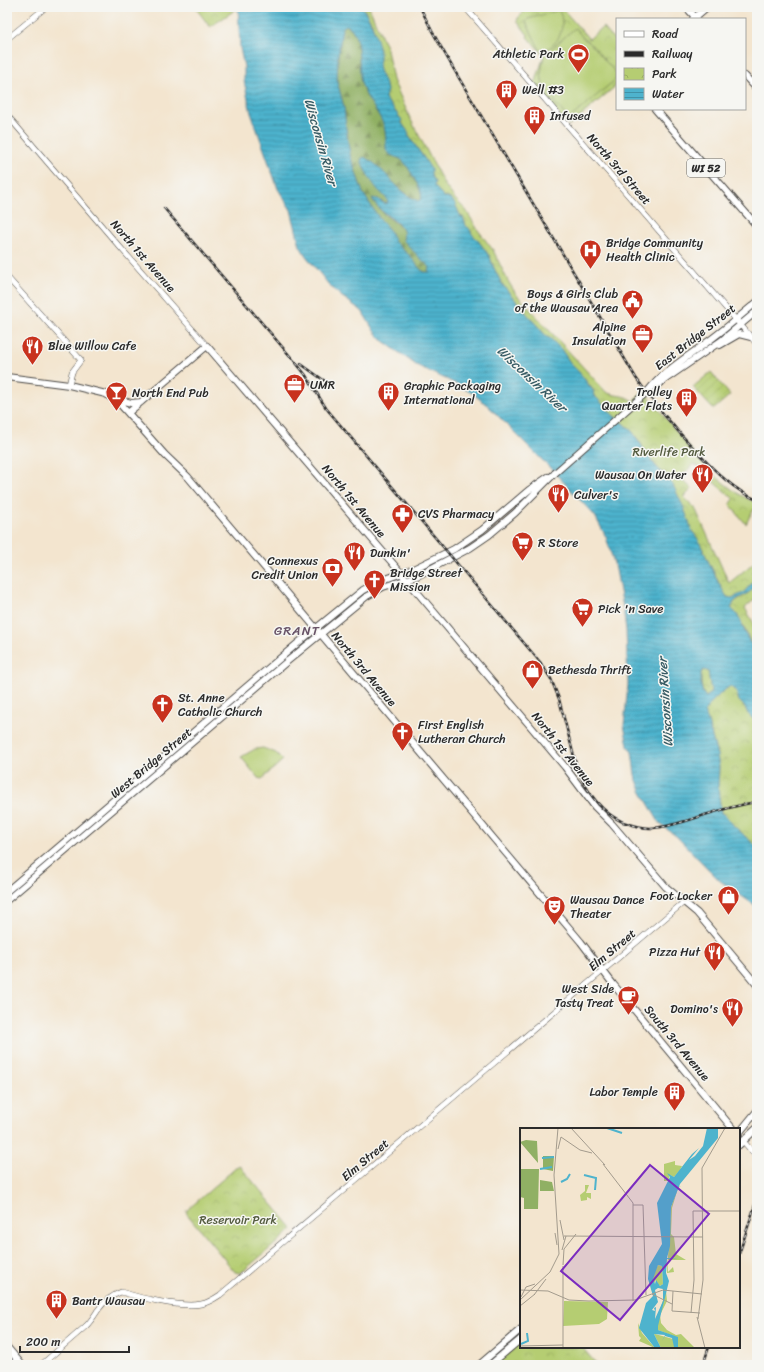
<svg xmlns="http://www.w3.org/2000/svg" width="764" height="1372" font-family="Sriracha,sans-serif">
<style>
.forest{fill:url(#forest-firs);stroke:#5e6e48}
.park{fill:url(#park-crowns);stroke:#707c4e}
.garden{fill:url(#garden-furrows);stroke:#707c4e}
.pitch{fill:#b5cd72;stroke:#707c4e}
.water{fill:url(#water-rules);stroke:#3c6f7c;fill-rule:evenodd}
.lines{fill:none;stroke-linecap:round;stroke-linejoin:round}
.minor-casing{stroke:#494744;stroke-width:6}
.major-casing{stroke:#494744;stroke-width:8}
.minor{stroke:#fff;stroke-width:5}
.major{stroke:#fff;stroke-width:6}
.rail-casing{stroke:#2b2b2b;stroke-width:2.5}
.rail{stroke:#f6f6f2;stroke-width:1;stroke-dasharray:3;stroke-linecap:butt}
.major-bridge-casing{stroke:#494744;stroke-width:8;stroke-linecap:butt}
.major-bridge{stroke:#fff;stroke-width:6}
.labels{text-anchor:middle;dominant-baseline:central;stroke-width:3;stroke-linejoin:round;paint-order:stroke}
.shield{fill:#f6f6f2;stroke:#686867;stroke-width:1}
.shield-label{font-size:11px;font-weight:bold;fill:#2b2b2b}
.poi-label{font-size:12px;fill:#2b2b2b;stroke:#f6f6f2;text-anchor:start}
.street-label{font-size:12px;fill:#2b2b2b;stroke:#f6f6f2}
.park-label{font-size:12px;fill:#545c40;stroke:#f6f6f2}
.water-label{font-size:13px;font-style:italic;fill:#375b64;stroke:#f6f6f2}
.neighbourhood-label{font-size:13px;letter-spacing:1px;fill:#695468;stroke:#f6f6f2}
.inset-river{fill:none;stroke:#4eb3cd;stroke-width:2}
.inset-road{fill:none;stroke:#a39b8d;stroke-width:1}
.view{fill:#7b2cbf;fill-opacity:0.15;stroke:#7b2cbf;stroke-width:2}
.inset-edge{fill:none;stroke:#2b2b2b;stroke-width:2}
</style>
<defs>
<pattern id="forest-firs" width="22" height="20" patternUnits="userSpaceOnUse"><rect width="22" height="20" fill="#90b064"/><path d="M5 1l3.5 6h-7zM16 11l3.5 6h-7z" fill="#768f53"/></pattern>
<pattern id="park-crowns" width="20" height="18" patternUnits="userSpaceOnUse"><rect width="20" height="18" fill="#b5cd72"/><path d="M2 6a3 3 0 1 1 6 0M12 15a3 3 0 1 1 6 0" fill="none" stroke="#9cb063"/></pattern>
<pattern id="garden-furrows" width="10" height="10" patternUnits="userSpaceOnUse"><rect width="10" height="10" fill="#b5cd72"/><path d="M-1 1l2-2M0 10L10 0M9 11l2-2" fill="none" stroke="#9cb063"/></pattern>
<pattern id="water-rules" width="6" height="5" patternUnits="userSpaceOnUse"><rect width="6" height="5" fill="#4eb3cd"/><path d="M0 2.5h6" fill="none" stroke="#4192a7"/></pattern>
</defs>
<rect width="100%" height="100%" fill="#f6f6f2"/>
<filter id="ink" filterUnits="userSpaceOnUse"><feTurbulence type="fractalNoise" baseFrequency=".025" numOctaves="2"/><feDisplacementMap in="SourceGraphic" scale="8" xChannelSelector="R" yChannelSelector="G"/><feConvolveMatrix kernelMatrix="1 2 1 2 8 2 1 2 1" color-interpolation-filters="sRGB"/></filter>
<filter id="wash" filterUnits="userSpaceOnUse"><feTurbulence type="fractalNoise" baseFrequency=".012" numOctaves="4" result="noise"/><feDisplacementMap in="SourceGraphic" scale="16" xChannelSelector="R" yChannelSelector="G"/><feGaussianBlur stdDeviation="0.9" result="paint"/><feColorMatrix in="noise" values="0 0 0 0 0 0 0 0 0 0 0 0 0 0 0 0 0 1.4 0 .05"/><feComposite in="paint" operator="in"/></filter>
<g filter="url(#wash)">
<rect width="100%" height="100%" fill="#f3e5cf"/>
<path class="forest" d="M346,25c16,5 12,44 15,57 4,17 17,28 23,44 2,8 2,16 2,24 6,7 10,6 16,10 6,5 17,26 19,33 1,4 1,3 -1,7l-2,1 -5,-2 -17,-14 -18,4 10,11 -1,4 -9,-5h-6l12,15 18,14 17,29 11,10 -1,5h-4l-4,-2 -12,-15 -8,-7 -6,-6 -5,-11 -11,-13 -16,-25 -13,-38 -4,-27 -2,-21 -7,-26 1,-27 1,-3 3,-23z"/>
<path class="park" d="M195,7h43v1l-28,19z
M361,7h8l18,42 6,31 17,38 34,66 11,15 11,11 12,20 15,20 15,31 8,13 90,98c9,5 19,2 27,9l11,-11c11,15 22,28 33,42 23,28 45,57 80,71v8l-4,-1 -7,14 -16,-19 4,-6 -27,-22 -9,-11 -5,-2 -12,14 11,11 -8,8 11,11 34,75 28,-23v18l-14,15 -11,5 -5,-1 -4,-6 -25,-51 -6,-9 -32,-60 -14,-18 -6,-11 -8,-11 -19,-16 -20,-21 1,-3 -15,-19 -8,-8 -10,-15 -11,-11h-2l-42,-48 -10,-16 -6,-17 -13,-18 -6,-5v-3l-5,-5 -1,-4 -15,-23 -3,-2h-3l-10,-11 -3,-10 -1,-7 -6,-11 -11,-16 -17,-30 -11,-14 1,-14 -4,-5 -4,-10 2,-10 -8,-36 -8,-14z
M518,7h43l28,32 14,-12 14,16v42l-48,41 -37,-42 4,-3 8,-26 -17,-18 1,-2 -11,-14 1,-3 5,-5z
M757,584v13l-12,11 12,21v24c-10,-14 -14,-34 -26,-45l3,-6 14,-9z
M703,670l5,1 3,20 -1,3 -4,3c-6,-6 -5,-16 -5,-24z
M730,686l6,4 3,11 6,6 3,7 9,9v124l-23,-21 -9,-11 -4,-2 -3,-26 1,-20 -2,-12 -12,-44c4,-8 18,-20 25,-25z
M239,1165l54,64 -51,43 -3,1 -4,-1 -48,-58 -1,-3z
M521,1342v5h61l15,18h-103z"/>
<path class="garden" d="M711,372l19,23 -16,14 -2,-1 -19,-21z"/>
<path class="pitch" d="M559,10c8,18 0,35 -18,42l-15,-30 2,-3z
M575,28l10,12 4,2 27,31v6l-47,40 -14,-16 1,-1 -13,-16 -2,-12 3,-19z
M263,748l13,5 7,7 -21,19 -4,-1 -17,-21 14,-8z"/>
<path class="water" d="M238,7h123c8,6 19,37 19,48 1,5 -3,9 -1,15 2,7 7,12 8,20 0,3 -2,5 -2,8l17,22 -1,2 8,11 -1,2 5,7 11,16 7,11v7l4,6 -1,4 10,11h3l3,2h1c6,6 6,11 10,18h2l3,9 3,2 3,6 5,5 13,18 3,9 9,18 24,29 22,25h2l11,11 10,15 8,8 15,20 -1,2 20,21 19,16 21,32 20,22 11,23 8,23 6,8 20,43 9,15 5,1 11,-5 14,-15c0,15 -15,16 -23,24 0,0 -2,5 -3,6l6,6 12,27 8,12v70l-9,-9 -3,-7 -6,-6 -3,-11 -6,-4c-7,5 -21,17 -25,25l12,44 2,12 -1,20 3,26 4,2 9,11 23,21v60l-38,-27 -43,-44 -16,-12 -19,-33 -6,-16 -3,-23 -4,-6 -4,-21 4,-41 -2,-54 -3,-23 -7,-37 -10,-33 -11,-21 -43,-46 -65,-65 -15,-12 -18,-10 -38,-18 -33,-24 -9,-10 -12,-20 -21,-15 -12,-11 -23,-29 -6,-10 -9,-36 -13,-21 -27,-76 -7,-32v-14l-4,-19zM346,25c16,5 12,44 15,57 4,17 17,28 23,44 2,7 2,16 2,24 4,7 10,6 16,10 5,4 17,26 19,33 1,4 1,3 -1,7l-2,1c-22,-9 -34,-35 -54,-44l-3,2c2,10 11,23 17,31 4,4 9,7 10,13l-3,1 -7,-5 -6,-1c6,14 21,19 30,30 2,4 2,8 1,12l16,17 11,10 -1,5h-4l-4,-2 -12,-15 -8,-7 -6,-6 -5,-11 -11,-13 -16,-25 -13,-38 -4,-27 -2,-21 -7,-26 1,-27 1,-3 3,-23zM703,670l5,1 3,20 -1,3 -4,3c-6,-6 -5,-16 -5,-24z"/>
</g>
<g filter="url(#ink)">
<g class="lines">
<defs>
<path id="minor" d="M465,7l292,337
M7,39l39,-32
M7,115l105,123 95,108
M7,277l74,83 -9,12 -3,13
M743,1141l14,16
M41,1365l45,-39c5,-5 8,-10 12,-16 5,-8 15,-15 23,-18 19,6 61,16 80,12 7,-1 13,-5 19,-9l464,-393"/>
<path id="major" d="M686,7l11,12
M693,19l14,-12
M745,76l12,13
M655,109l102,117
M720,345l19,-11 12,3
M7,377l62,8 37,9 14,10 45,51 23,22 393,465 32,42 120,145
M657,385l64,-44 36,-30
M648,391c16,-20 38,-33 58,-48 18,-13 34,-27 51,-41
M117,399l14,4 10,-1
M128,413l79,-67 200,234 158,187 30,40 17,17 54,63 31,26 60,72
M7,891l291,-248 65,-53 17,-9 31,-11 43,-21 28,-19 47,-40 19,-13
M7,900l277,-236 83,-68 16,-9 34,-11 53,-28 19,-13 26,-22 40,-40
M739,1133l18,-22
M739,1145l18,-17
M7,1347l15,18
M7,1358l6,7
M479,1365l42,-36
M490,1365l31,-26"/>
</defs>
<use href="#minor" class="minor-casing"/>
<use href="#major" class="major-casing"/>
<use href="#minor" class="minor"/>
<use href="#major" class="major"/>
<defs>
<path id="rail" d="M420,7l12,24 21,37 183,310c19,27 40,52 63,76 17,18 35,36 58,46
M164,208l132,155 9,11 21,34 214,254 11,17 8,20 18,69c9,22 23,44 46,54 9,3 18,6 27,6 13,0 26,-4 39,-8 22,-7 45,-15 68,-18
M301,364l28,20
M739,1254l18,-55
M703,1365l6,-18"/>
</defs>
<use href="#rail" class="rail-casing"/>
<use href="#rail" class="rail"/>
<defs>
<path id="major-bridge" d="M555,473l93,-82"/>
</defs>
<use href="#major-bridge" class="major-bridge-casing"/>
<use href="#major-bridge" class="major-bridge"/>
</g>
</g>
<defs>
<symbol id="stadium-pin" viewBox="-11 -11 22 30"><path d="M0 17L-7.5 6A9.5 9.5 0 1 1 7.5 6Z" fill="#c8321e" stroke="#f6f6f2"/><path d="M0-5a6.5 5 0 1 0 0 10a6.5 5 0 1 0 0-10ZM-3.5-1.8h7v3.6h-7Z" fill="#fff"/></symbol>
<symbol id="building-pin" viewBox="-11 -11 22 30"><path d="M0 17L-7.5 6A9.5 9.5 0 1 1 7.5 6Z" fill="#c8321e" stroke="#f6f6f2"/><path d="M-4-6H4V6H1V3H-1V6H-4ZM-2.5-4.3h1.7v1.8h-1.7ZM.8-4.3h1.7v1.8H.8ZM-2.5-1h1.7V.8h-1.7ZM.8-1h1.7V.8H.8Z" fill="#fff"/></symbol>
<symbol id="hospital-pin" viewBox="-11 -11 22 30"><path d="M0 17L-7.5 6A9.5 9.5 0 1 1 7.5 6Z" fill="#c8321e" stroke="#f6f6f2"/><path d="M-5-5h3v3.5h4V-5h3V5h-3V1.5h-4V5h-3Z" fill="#fff"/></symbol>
<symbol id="civic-pin" viewBox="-11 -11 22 30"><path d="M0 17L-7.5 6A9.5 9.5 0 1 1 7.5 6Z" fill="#c8321e" stroke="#f6f6f2"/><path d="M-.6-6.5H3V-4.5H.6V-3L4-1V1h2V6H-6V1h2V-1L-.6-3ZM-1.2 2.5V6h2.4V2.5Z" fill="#fff"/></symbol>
<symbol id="office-pin" viewBox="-11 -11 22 30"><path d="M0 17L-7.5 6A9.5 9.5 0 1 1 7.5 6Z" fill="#c8321e" stroke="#f6f6f2"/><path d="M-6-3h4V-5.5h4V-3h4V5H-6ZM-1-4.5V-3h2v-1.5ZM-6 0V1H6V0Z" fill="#fff"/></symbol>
<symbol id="restaurant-pin" viewBox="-11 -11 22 30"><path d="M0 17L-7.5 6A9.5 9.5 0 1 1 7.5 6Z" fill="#c8321e" stroke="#f6f6f2"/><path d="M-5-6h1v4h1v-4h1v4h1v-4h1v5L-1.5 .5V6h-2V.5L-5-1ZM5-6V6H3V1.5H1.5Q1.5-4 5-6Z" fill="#fff"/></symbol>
<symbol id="bar-pin" viewBox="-11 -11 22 30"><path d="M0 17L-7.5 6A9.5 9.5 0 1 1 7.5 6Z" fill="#c8321e" stroke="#f6f6f2"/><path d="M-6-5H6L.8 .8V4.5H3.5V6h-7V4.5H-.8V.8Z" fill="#fff"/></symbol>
<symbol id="pharmacy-pin" viewBox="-11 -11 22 30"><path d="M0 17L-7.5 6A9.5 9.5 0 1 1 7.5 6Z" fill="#c8321e" stroke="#f6f6f2"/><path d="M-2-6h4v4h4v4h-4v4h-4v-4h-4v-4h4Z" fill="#fff"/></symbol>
<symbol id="supermarket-pin" viewBox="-11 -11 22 30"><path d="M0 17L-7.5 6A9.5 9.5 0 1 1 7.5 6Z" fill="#c8321e" stroke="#f6f6f2"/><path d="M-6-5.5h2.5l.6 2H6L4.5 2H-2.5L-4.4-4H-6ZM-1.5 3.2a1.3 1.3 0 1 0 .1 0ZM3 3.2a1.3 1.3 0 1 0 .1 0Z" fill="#fff"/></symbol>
<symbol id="bank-pin" viewBox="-11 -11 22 30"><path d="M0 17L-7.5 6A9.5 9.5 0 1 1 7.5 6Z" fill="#c8321e" stroke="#f6f6f2"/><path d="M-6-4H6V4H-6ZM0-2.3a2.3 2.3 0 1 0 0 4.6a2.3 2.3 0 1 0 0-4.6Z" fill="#fff"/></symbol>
<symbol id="church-pin" viewBox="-11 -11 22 30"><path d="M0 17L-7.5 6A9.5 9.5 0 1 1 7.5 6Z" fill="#c8321e" stroke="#f6f6f2"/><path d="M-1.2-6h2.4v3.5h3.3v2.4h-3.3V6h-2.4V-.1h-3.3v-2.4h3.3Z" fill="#fff"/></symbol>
<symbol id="shop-pin" viewBox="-11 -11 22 30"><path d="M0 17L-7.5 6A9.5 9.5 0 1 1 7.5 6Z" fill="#c8321e" stroke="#f6f6f2"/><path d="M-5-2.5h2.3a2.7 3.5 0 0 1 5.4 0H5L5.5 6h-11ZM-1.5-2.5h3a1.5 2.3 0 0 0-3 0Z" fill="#fff"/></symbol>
<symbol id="theatre-pin" viewBox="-11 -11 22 30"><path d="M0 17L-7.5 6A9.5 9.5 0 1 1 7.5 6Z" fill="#c8321e" stroke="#f6f6f2"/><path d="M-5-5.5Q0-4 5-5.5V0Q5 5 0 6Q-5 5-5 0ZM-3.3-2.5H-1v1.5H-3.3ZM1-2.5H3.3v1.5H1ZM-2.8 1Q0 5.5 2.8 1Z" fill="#fff"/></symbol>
<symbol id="cafe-pin" viewBox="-11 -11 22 30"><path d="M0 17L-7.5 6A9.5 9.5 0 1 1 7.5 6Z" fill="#c8321e" stroke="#f6f6f2"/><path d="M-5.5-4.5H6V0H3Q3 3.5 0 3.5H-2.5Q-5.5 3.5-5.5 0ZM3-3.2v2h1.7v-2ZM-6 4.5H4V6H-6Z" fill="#fff"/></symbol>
</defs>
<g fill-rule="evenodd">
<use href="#stadium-pin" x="566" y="42" width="25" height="34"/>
<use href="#building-pin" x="494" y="78" width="25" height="34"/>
<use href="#building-pin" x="522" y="104" width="25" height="34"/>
<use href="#hospital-pin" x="578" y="238" width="25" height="34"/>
<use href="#civic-pin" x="620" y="288" width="25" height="34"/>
<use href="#office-pin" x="630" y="322" width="25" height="34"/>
<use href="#restaurant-pin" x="20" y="334" width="25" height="34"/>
<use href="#office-pin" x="282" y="372" width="25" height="34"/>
<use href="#bar-pin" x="104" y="380" width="25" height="34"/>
<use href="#building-pin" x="376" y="380" width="25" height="34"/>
<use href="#building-pin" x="674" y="386" width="25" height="34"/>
<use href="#restaurant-pin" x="690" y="462" width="25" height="34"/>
<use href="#restaurant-pin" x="546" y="482" width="25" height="34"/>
<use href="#pharmacy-pin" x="390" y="502" width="25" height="34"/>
<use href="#supermarket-pin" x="510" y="530" width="25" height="34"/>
<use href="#restaurant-pin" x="342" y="540" width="25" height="34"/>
<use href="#bank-pin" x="320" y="556" width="25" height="34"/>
<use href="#church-pin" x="362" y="568" width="25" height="34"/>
<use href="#supermarket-pin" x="570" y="596" width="25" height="34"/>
<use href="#shop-pin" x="520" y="658" width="25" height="34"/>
<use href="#church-pin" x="150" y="692" width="25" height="34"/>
<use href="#church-pin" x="390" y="720" width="25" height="34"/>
<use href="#shop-pin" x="716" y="884" width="25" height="34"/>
<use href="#theatre-pin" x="542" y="894" width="25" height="34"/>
<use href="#restaurant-pin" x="702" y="940" width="25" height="34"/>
<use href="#cafe-pin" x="616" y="984" width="25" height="34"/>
<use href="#restaurant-pin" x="720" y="996" width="25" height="34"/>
<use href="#building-pin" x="662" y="1080" width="25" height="34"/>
<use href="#building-pin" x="44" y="1288" width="25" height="34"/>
</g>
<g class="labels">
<rect class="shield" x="687" y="159" width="38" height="18" rx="3"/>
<g class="shield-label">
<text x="706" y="168">WI 52</text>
</g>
<g class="poi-label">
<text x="564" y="54" text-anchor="end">Athletic Park</text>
<text x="522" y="90">Well #3</text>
<text x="550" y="116">Infused</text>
<text x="606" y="243">Bridge Community<tspan x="606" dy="14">Health Clinic</tspan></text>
<text x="618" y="294" text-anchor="end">Boys &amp; Girls Club<tspan x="618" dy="14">of the Wausau Area</tspan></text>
<text x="626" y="327" text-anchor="end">Alpine<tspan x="626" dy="14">Insulation</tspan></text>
<text x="48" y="346">Blue Willow Cafe</text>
<text x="310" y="385">UMR</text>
<text x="404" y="386">Graphic Packaging<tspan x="404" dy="14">International</tspan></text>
<text x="672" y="392" text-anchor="end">Trolley<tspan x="672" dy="14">Quarter Flats</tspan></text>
<text x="132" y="393">North End Pub</text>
<text x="686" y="475" text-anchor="end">Wausau On Water</text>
<text x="574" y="495">Culver's</text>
<text x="418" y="514">CVS Pharmacy</text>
<text x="538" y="543">R Store</text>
<text x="370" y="553">Dunkin'</text>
<text x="318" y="561" text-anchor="end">Connexus<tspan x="318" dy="14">Credit Union</tspan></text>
<text x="390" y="573">Bridge Street<tspan x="390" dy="14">Mission</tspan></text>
<text x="598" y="609">Pick 'n Save</text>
<text x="548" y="670">Bethesda Thrift</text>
<text x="178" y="698">St. Anne<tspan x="178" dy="14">Catholic Church</tspan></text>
<text x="418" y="725">First English<tspan x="418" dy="14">Lutheran Church</tspan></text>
<text x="712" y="896" text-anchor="end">Foot Locker</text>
<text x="570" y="900">Wausau Dance<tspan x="570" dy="14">Theater</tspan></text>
<text x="700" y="952" text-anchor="end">Pizza Hut</text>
<text x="614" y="989" text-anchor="end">West Side<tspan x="614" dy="14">Tasty Treat</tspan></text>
<text x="718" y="1009" text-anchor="end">Domino's</text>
<text x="658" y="1092" text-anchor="end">Labor Temple</text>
<text x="72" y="1301">Bantr Wausau</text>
</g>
<g class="street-label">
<text transform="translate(619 169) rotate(49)">North 3rd Street</text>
<text transform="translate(143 256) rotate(49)">North 1st Avenue</text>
<text transform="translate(695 337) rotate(-38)">East Bridge Street</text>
<text transform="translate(354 501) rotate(50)">North 1st Avenue</text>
<text transform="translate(364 669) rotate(50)">North 3rd Avenue</text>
<text transform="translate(563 749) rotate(51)">North 1st Avenue</text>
<text transform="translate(151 763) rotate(-40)">West Bridge Street</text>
<text transform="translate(612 950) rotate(-40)">Elm Street</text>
<text transform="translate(677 1043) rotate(50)">South 3rd Avenue</text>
<text transform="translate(365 1160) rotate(-40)">Elm Street</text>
</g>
<g class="park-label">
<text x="669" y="452">Riverlife Park</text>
<text x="238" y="1220">Reservoir Park</text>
</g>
<g class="water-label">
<text transform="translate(321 142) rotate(74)">Wisconsin River</text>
<text transform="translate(532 379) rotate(43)">Wisconsin River</text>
<text transform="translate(665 702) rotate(-94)">Wisconsin River</text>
</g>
<g class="neighbourhood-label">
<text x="297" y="630">GRANT</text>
</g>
</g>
<g transform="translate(520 1128)">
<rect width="220" height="220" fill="#f3e5cf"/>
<path d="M6,12l11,1 1,22 -18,-21zM23,28h11l-1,15 -10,-2zM0,41h19l-1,40h-14v-11l-4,-1zM20,52l12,2 2,9h-14z" fill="#90b064"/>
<path d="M155,33v4l7,1 -2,4 -6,7 -4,-2 -2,6h-4v-17zM161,58l-3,2 -6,20 -1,26 3,3 2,17 10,6h-18v12l5,-5 1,5 -7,1 4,-66 7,-20zM138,137l4,1 1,18 -3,2 -5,-6v4l-2,-5v-5zM146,163l1,10 -7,14 1,8 6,7 9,5 5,-1 14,14h-17l-2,-11 -18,-7v-14zM44,173l44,1 -1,17 -8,5 -36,2zM118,195l4,10 13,15 -16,-7 2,-3 -2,-2zM131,201l4,5 18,5 2,9h-14l-7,-14h-3z" fill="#b5cd72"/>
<path d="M65,57h4l-3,8h5v6l-4,-2v3l-6,1 -1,-6 5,-4z" fill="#b5cd72"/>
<path d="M187,0h11v10l-38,46 -9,23 -1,39 -3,12h11l-11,1 -1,14 3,8 -11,45v4l20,7v11l-4,-1 -2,-9 -7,-2 -3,5 3,-6 -11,-1 7,14h-6l-16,-20 7,-25 7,-7 -5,-17 1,-13 13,-22 -5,-41 13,-26 -3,-4 7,4 18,-23 7,-6 -10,12 6,-4 8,-10zM138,137l4,1 1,18 -3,2 -4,-6 -1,4 -2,-5zM138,160l5,1v12l-8,18 1,-12 -2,1 1,3 -3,-1 6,-8 -3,-12z" fill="#4eb3cd" fill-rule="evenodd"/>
<path class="inset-river" d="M87,0l15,5M22,30l12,-1M20,41l12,-2M64,47l12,3 -1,12M41,54l6,-3 3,-5M1,216l7,-3 -1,-8"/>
<path class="inset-road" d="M51,0l34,37M41,9l19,13 12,3M38,21l3,-12M83,36l30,39v98M113,77h10l3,90M40,92l4,20M35,105l2,12M44,108l139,1M42,122l4,-14M43,137l1,-16 12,-15M43,138v82M0,162l28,1 21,9 20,1 46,-1 28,-10 39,4M153,163l-1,20 28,2M132,166l20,10M14,167l12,-16M1,169l5,-10 9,-3M0,172l30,-28 9,-18 -5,-79 4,-47M0,178l15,-12M171,185l3,-33 -1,-69h47M177,189l8,31M178,191l5,-39 -1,-112 23,-40M0,218l43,-1"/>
<path class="view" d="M130,37l59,49 -89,106 -59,-49z"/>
<rect width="220" height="220" class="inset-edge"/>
</g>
<rect width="764" height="1372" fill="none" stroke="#f6f6f2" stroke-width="24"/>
<rect x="616" y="18" width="130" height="92" fill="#f6f6f2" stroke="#a5a5a2"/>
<rect x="624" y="31" width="20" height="6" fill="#ffffff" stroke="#a5a5a2"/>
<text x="652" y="38" font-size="12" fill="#2b2b2b">Road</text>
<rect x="624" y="51" width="20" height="6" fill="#2b2b2b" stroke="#a5a5a2"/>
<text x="652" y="58" font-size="12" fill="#2b2b2b">Railway</text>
<rect x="624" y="68" width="20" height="12" fill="url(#park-crowns)" stroke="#a5a5a2"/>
<text x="652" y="78" font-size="12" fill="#2b2b2b">Park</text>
<rect x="624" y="88" width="20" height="12" fill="url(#water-rules)" stroke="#a5a5a2"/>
<text x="652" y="98" font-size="12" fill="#2b2b2b">Water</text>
<path d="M20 1346v6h109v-6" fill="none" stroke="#2b2b2b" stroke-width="2"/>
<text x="26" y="1346" font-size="12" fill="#2b2b2b" stroke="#f6f6f2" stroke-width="3" paint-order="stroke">200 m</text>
</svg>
